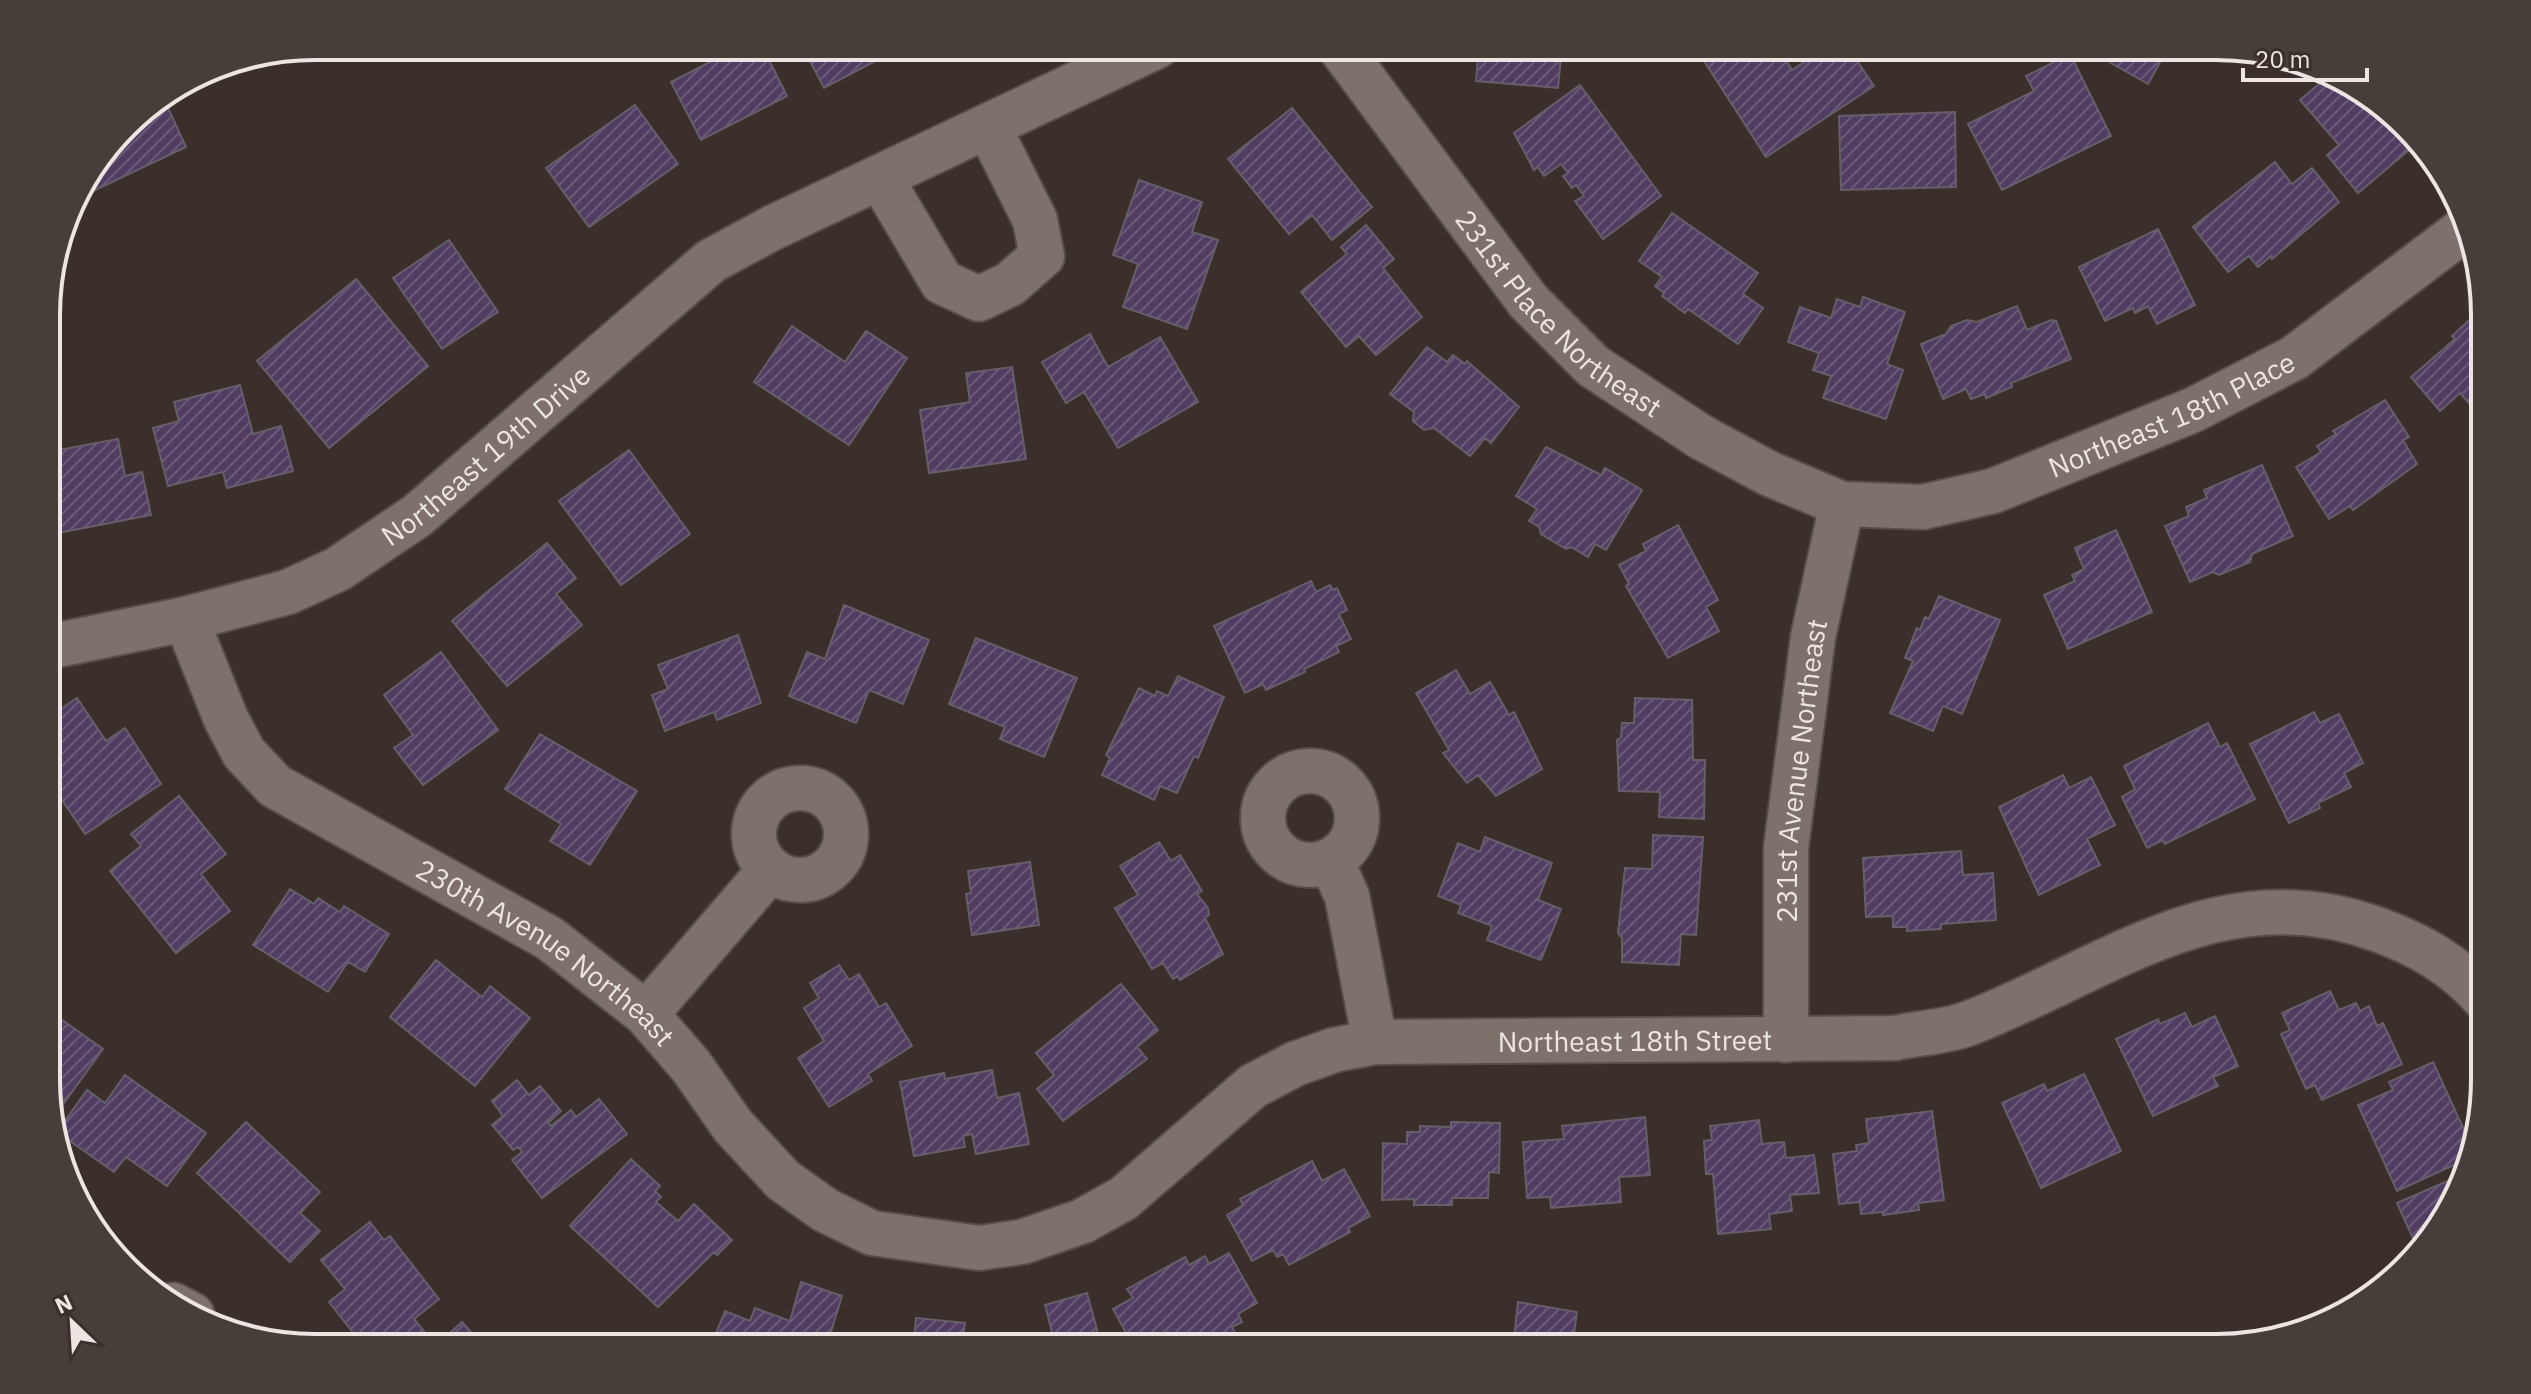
<svg xmlns="http://www.w3.org/2000/svg" width="2531" height="1394" font-family="'IBM Plex Sans',sans-serif">
<style>
.building{fill:url(#building-hatch);stroke:#655f6a;stroke-width:2}
.lines{fill:none;stroke-linecap:round;stroke-linejoin:round}
.minor-casing{stroke:#564d49;stroke-width:48}
.minor{stroke:#7e716b;stroke-width:44}
.labels{text-anchor:middle;dominant-baseline:central;stroke-width:7;stroke-linejoin:round;paint-order:stroke}
.street-label{font-size:28px;fill:#ece5e2;stroke:#3a2f2a}
.rim{fill:none;stroke:#ece5e2;stroke-width:4}
</style>
<defs>
<pattern id="building-hatch" width="6" height="6" patternUnits="userSpaceOnUse" patternTransform="scale(2)"><rect width="6" height="6" fill="#523d62"/><path d="M-1 1l2-2M0 6l6-6M5 7l2-2" fill="none" stroke="#6b5978"/></pattern>
</defs>
<rect width="100%" height="100%" fill="#3a2f2a"/>
<path class="building" d="M741,46h21l25,50 -86,44 -30,-58z
M802,46h102l-80,42z
M1479,46h83l-4,42 -82,-7z
M1704,46h73l15,24 37,-24h18l27,40 -108,71 -69,-107z
M2081,46h88l-21,38z
M2070,54l41,82 -109,54 -34,-66 66,-33 -8,-15z
M2328,76l22,6 50,47 -5,5 14,16 -51,43 -31,-38 12,-10 -39,-45z
M1580,85l81,111 -58,43 -28,-38 9,-5 -8,-11 -4,3 -9,-12 5,-3 -7,-9 -17,12 -6,-9 -4,3 -20,-37z
M163,97l23,50 -97,46 -5,-10 53,-70z
M635,105l43,59 -89,63 -43,-59z
M1292,108l80,99 -40,33 -20,-25 -23,19 -61,-75z
M1955,112l1,75 -115,3 -2,-74z
M2275,162l17,22 20,-16 27,34 -67,57 -1,-3 -13,11 -9,-11 -21,16 -35,-45z
M1139,180l63,22 -10,30 26,8 -31,89 -64,-22 15,-43 -25,-9z
M1672,213l86,60 -15,21 20,14 -25,36 -50,-35 -3,4 -23,-17 2,-3 -9,-7 7,-9 -23,-16z
M1366,225l28,34 -11,9 39,49 -46,38 -17,-19 -13,11 -45,-55 46,-38 -6,-7z
M2158,229l37,76 -38,19 -9,-18 -13,7 -2,-5 -28,13 -26,-54z
M449,240l49,72 -56,37 -49,-71z
M356,279l72,87 -99,82 -72,-87z
M1863,297l42,15 -18,52 16,6 -17,49 -63,-21 8,-22 -18,-6 6,-17 -31,-11 12,-35 31,11 6,-19 23,8z
M2017,306l10,24 24,-10 5,1 15,38 -60,24 1,4 -26,11 -1,-4 -14,5 -5,-10 -23,10 -22,-55 25,-10 5,-8 16,-6 10,2z
M2484,311v93l-8,7 -16,-18 -20,18 -29,-34 44,-38 -3,-3 25,-23z
M792,326l53,36 21,-31 41,27 -58,87 -95,-63z
M1090,334l18,33 52,-30 38,65 -80,46 -34,-56 -18,11 -24,-41z
M1427,347l20,15 6,-7 12,9 2,-3 52,46 -28,36 -6,-5 -15,18 -36,-28 -10,2 -11,-9 1,-9 -24,-18z
M1012,367l14,92 -97,14 -9,-63 50,-8 -4,-29z
M240,385l13,49 28,-8 12,45 -66,17 -4,-16 -55,14 -15,-58 26,-7 -5,-19z
M2385,400l24,37 -6,3 14,24 -64,46 -3,-4 -21,13 -33,-52 25,-15 -4,-6 19,-12 -3,-3z
M118,439l7,37 17,-4 9,43 -103,20v-83z
M1546,447l55,28 4,-7 37,22 -36,60 -11,-6 -7,13 -17,-10 -5,2 -25,-15 -2,-7 -10,-6 8,-12 -21,-13z
M629,450l61,84 -69,51 -62,-84z
M2262,465l31,71 -41,18 -2,8 -31,13 -6,-3 -23,10 -25,-56 24,-10 -3,-9 21,-9 -3,-8z
M1678,525l40,75 -12,7 13,24 -51,27 -42,-72 3,-2 -10,-19 27,-14 -3,-7z
M2116,530l36,82 -84,37 -24,-54 31,-14 -3,-6 12,-6 -9,-21z
M547,543l29,35 -20,16 26,31 -75,61 -55,-65z
M1311,581l5,11 14,-7 3,5 4,-2 10,22 -8,4 12,25 -15,7 3,6 -35,17 1,3 -39,18 -3,-6 -18,9 -31,-67z
M1939,596l61,24 -38,94 -19,-8 -10,25 -43,-18 23,-52 -8,-3 12,-30 3,2 5,-13 4,2z
M844,605l85,35 -26,64 -34,-14 -13,33 -67,-27 18,-44 18,7z
M738,635l23,68 -44,17 -3,-8 -49,19 -13,-36 16,-6 -10,-24z
M976,638l101,40 -33,79 -44,-18 5,-12 -56,-23z
M441,652l57,78 -75,55 -29,-37 19,-13 -29,-40z
M1456,670l14,24 20,-12 19,33 5,-3 28,57 -46,27 -18,-21 -11,8 -24,-30 6,-3 -33,-57z
M1178,676l46,21 -26,61 -4,-2 -17,37 -17,-7 -6,14 -52,-25 8,-17 -4,-3 33,-67 16,8 2,-5 11,5z
M77,698l29,43 19,-13 36,56 -76,50 -37,-55v-61z
M1635,698l57,2 1,60h12l-1,59 -45,-2 1,-25 -41,-1 -2,-51 4,-3 1,-14h12z
M2314,712l6,11 19,-9 24,49 -19,10 7,14 -33,16 2,5 -31,15 -39,-79z
M2208,723l12,24 7,-4 28,56 -90,45 -2,-4 -16,8 -25,-51 13,-8 -11,-23z
M540,734l97,57 -47,74 -40,-24 11,-17 -56,-35z
M2063,775l6,13 22,-11 24,48 -28,14 13,26 -61,30 -40,-88z
M179,796l47,58 -25,20 29,37 -54,42 -66,-82 31,-25 -10,-12z
M1653,835l50,2 -7,98 -15,-1 -2,31 -57,-3v-24l-4,-5 7,-65 27,1z
M1485,837l67,26 -14,37 23,9 -20,51 -54,-20 5,-14 -34,-13 3,-8 -23,-9 20,-53 22,9z
M1159,842l12,19 9,-6 22,36 -5,3 11,14 1,7 -4,3 18,36 -43,26 -2,-4 -5,3 -10,-16 -11,6 -37,-61 23,-13 -18,-29z
M1961,851l2,24 30,-2 3,47 -55,4v5l-34,2v-4h-14v-11l-27,1 -3,-59z
M1030,862l9,63 -67,10 -6,-41 5,-1 -3,-22z
M290,889l24,15 4,-6 22,14 4,-6 45,28 -24,38 -17,-10 -20,30 -75,-47z
M436,960l46,37 8,-11 40,32 -55,68 -85,-69z
M839,965l10,15 10,-6 20,33 7,-4 26,43 -44,28 4,7 -43,26 -31,-49 26,-17 -20,-33 15,-10 -9,-15z
M1121,984l37,46 -21,17 10,12 -84,62 -26,-32 17,-14 -18,-22z
M2330,991l9,19 17,-7 4,8 9,-5 8,20 6,-3 19,41 -80,36 -7,-15 -9,4 -25,-55 9,-4 -8,-17z
M48,1010l55,39 -52,72 -3,-7z
M2185,1013l7,14 23,-11 23,50 -25,11 5,9 -65,30 -37,-77 42,-20 2,5z
M2433,1062l37,81 -5,17 -68,31 -39,-86 35,-15 -4,-8z
M992,1070l5,28 22,-5 10,51 -53,10 -4,-20 -9,2 2,11 -51,9 -14,-74 44,-9 1,6z
M2084,1074l37,77 -80,37 -39,-85 42,-19 3,7z
M125,1075l81,58 -39,53 -41,-29 -12,15 -57,-40 30,-42 18,13z
M517,1080l12,15 11,-9 21,25 -13,12 3,3 20,-16 5,7 23,-18 28,35 -85,64 -30,-38 10,-8 -4,-5 -5,3 -21,-25 11,-9 -11,-15z
M1932,1111l12,89 -26,3 1,7 -36,5v-3l-22,2 -1,-12 -21,2 -6,-50 24,-3 -1,-6 13,-2 -3,-24z
M1645,1117l5,58 -31,2 2,25 -70,6 -1,-11 -23,1 -4,-56 41,-3 -2,-13z
M1759,1120l3,24 22,-2 2,16 28,-3 5,38 -29,2 2,16 -23,3 2,15 -53,5 -5,-60h-7l-2,-33 8,-1 -2,-14z
M246,1122l74,70 -20,21 20,18 -30,31 -93,-89z
M1451,1122l49,1 -1,50 -10,-1 -1,26h-36v7h-38v-6l-32,1 1,-57 24,1v-12h13v-6l31,1z
M631,1159l29,27 -5,5 6,6 -5,5 22,19 16,-17 38,36 -15,15 -3,-3 -56,55 -88,-81z
M1312,1161l10,20 22,-12 26,47 -22,12 2,4 -61,33 -6,-11 -6,3 -4,-7 -21,11 -25,-46 16,-10 -3,-6z
M2461,1175l-12,38 -32,34 -20,-44z
M370,1222l14,18 6,-4 49,63 -25,20 13,16 -17,13h-45l-36,-46 16,-13 -24,-29z
M1229,1253l28,50 -19,11 4,8 -10,5 11,21h-38l-3,-5 -8,5h-17l-9,-16 -34,16 -21,-39 20,-11 -6,-9 58,-32 4,8 16,-9 4,8z
M801,1282l41,14 -16,52h-116l15,-37 25,10 5,-13 35,13z
M1087,1293l15,55h-62l15,-4 -10,-39z
M1518,1302l59,10 -5,36h-59z
M916,1318l49,5 -3,20h-5v5h-106l2,-14 61,6z
M462,1322l23,26h-52z"/>
<g class="lines">
<defs>
<g id="minor">
<path id="s1" d="M1339,46l189,255 65,65 108,71 69,37 72,30 81,3 70,-16 200,-81 101,-52 168,-127"/>
<path d="M880,177l62,105 37,17 31,-15 32,-28 -7,-36 -47,-94"/>
<path id="s2" d="M186,619l40,100 18,34 31,33 274,152 97,76 45,52 42,60 50,54 42,30 47,23 107,15 43,-6 61,-21 41,-23 129,-112 42,-22 39,-14 41,-8 520,-4c23,-5 50,-6 72,-14 139,-53 254,-153 412,-94 41,15 76,35 105,68"/>
<path id="s3" d="M48,647l138,-28 102,-27 50,-23 80,-54 293,-254 61,-33 385,-182"/>
<circle cx="1310" cy="818" r="47"/>
<circle cx="800" cy="834" r="46"/>
<path d="M1331,861l16,35 28,146"/>
<path d="M646,1014l124,-144"/>
<path id="s4" d="M1786,1040v-192l27,-211 29,-133"/>
<path d="M173,1305l19,10"/>
</g>
</defs>
<use href="#minor" class="minor-casing"/>
<use href="#minor" class="minor"/>
</g>
<g class="labels">
<g class="street-label">
<text stroke="none"><textPath href="#s1" startOffset="348">231st Place Northeast</textPath></text>
<text stroke="none"><textPath href="#s1" startOffset="1042">Northeast 18th Place</textPath></text>
<text stroke="none"><textPath href="#s3" startOffset="488">Northeast 19th Drive</textPath></text>
<text stroke="none"><textPath href="#s4" startOffset="270">231st Avenue Northeast</textPath></text>
<text stroke="none"><textPath href="#s2" startOffset="510">230th Avenue Northeast</textPath></text>
<text stroke="none"><textPath href="#s2" startOffset="1772">Northeast 18th Street</textPath></text>
</g>
</g>
<path d="M0 0H2531V1394H0ZM315 60H2216A255 255 0 0 1 2471 315V1079A255 255 0 0 1 2216 1334H315A255 255 0 0 1 60 1079V315A255 255 0 0 1 315 60Z" fill="#483e39" fill-rule="evenodd"/>
<path class="rim" d="M315 60H2216A255 255 0 0 1 2471 315V1079A255 255 0 0 1 2216 1334H315A255 255 0 0 1 60 1079V315A255 255 0 0 1 315 60Z"/>
<g transform="translate(72 1322) rotate(335)" stroke="#3a2f2a" stroke-width="6" paint-order="stroke">
<path d="M0-6L14 30L0 20L-14 30Z" fill="#ece5e2"/>
<text y="-12" font-size="22" font-weight="bold" text-anchor="middle" fill="#ece5e2">N</text>
</g>
<path d="M2243 68v12h124v-12" fill="none" stroke="#ece5e2" stroke-width="4"/>
<text x="2255" y="68" font-size="24" fill="#ece5e2" stroke="#3a2f2a" stroke-width="6" paint-order="stroke">20 m</text>
</svg>
